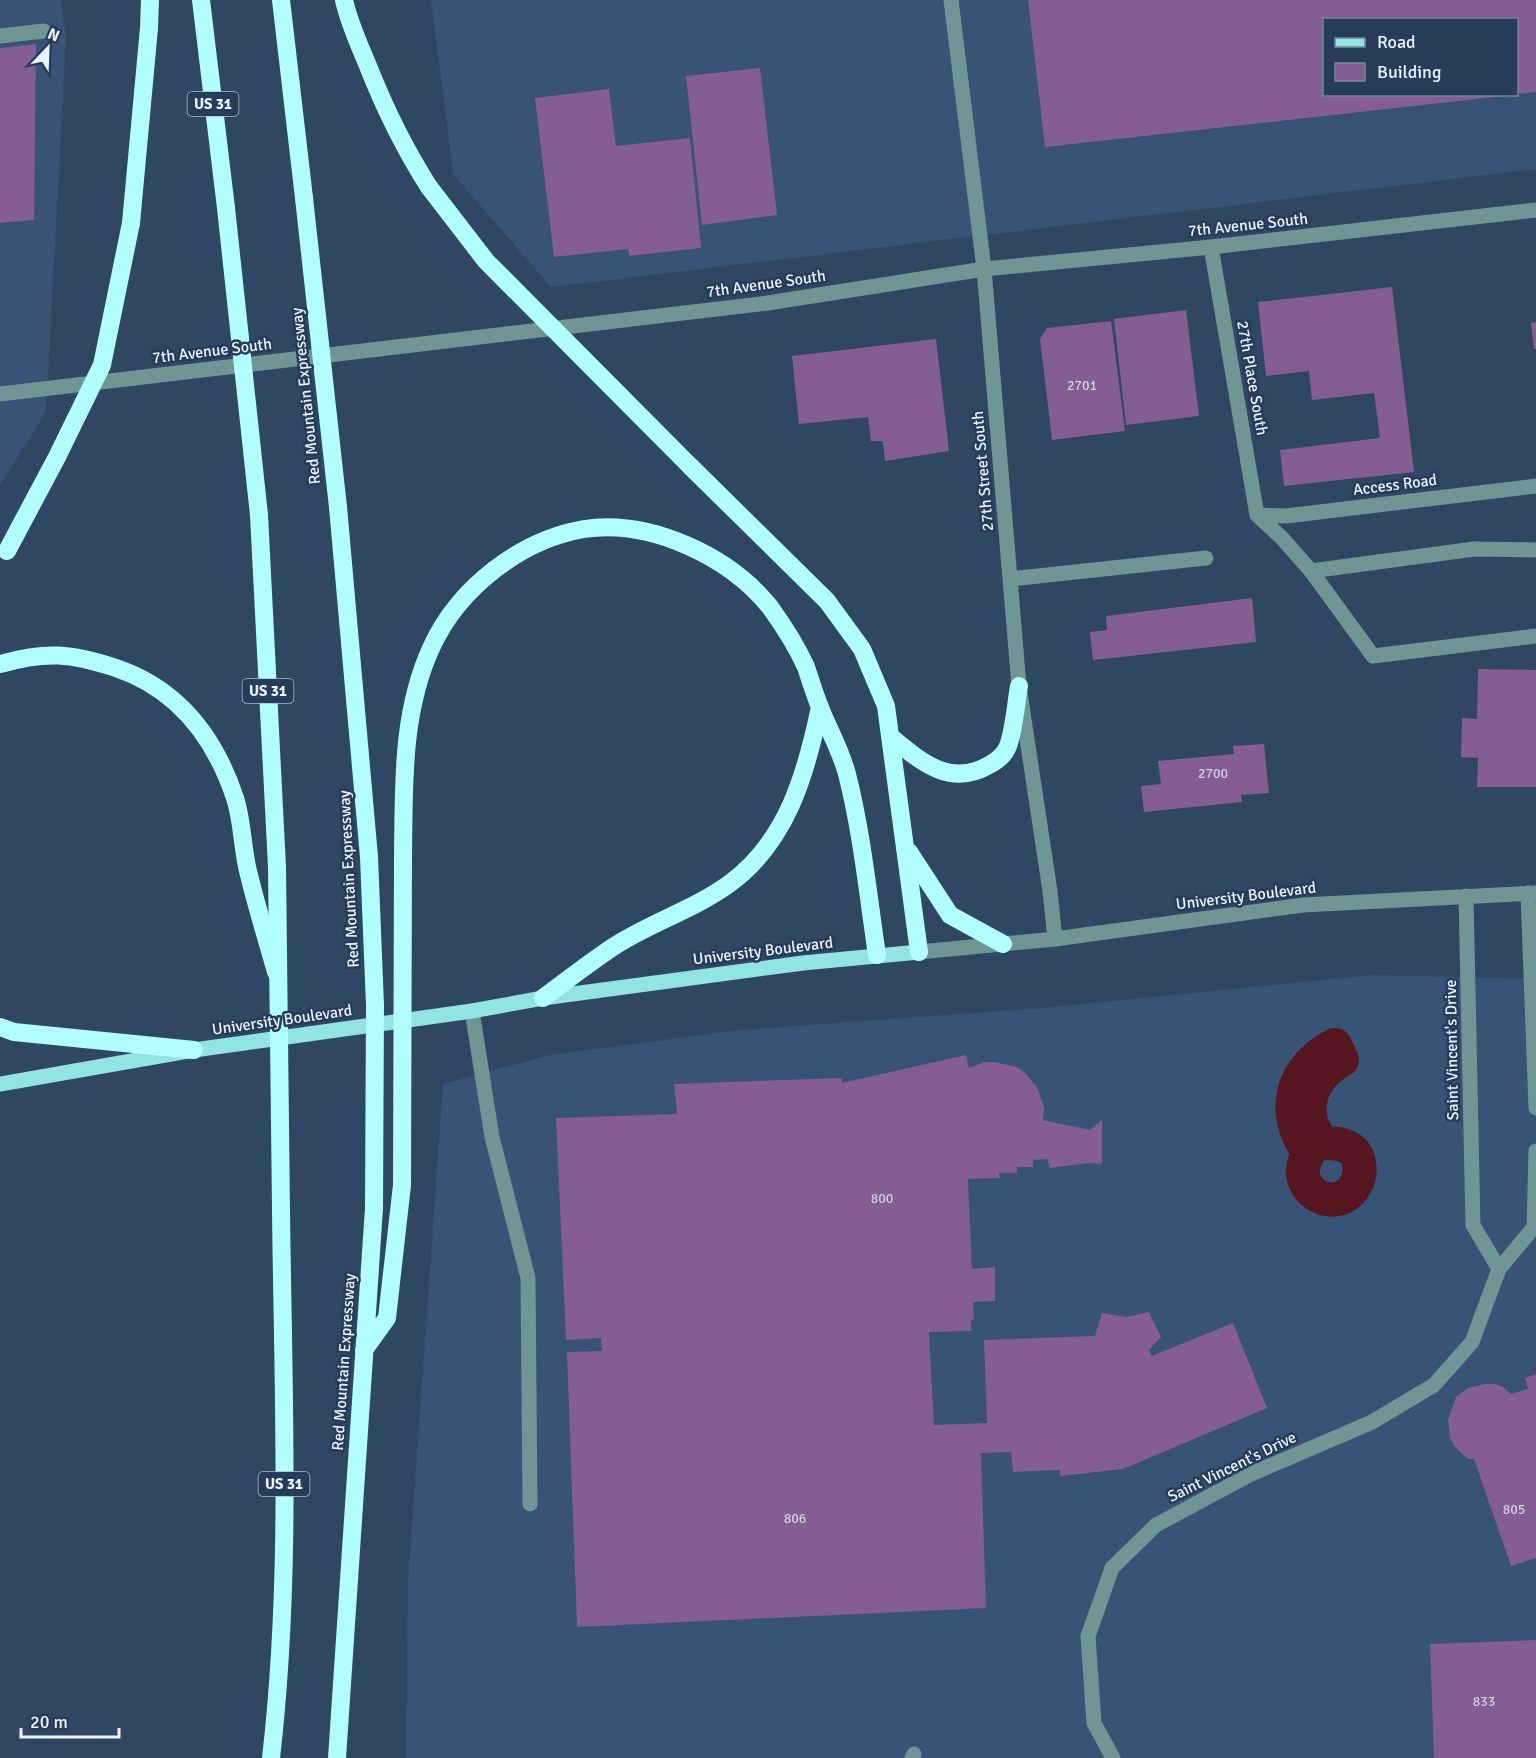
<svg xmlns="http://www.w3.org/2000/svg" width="1536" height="1758" font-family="Signika,sans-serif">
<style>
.built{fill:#385375;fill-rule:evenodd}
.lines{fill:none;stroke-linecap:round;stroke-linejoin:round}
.canal{stroke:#561620;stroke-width:34}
.building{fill:#835d93}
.minor{stroke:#6f9595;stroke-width:15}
.major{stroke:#92e3e3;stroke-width:15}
.highway{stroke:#b2fefd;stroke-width:18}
.highway-bridge{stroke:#b2fefd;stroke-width:18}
.labels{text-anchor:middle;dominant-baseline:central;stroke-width:5;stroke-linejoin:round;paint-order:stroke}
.number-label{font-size:14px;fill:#d1cee3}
.shield{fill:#263c59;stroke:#b0bccc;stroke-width:1.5}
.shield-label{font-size:15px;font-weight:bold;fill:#ebf3fe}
.street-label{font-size:16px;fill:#ebf3fe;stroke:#263c59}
</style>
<rect width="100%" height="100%" fill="#304764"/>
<path class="built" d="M0,0h61l5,39 -20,373 -46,73z
M431,0h1105v169l-985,118 -98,-113zM1324,20h192v74h-192z
M1372,975l164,4v779h-1130l2,-176 35,-498 107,-29 190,-25 303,-22z"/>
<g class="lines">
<path class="canal" d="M1335,1045c-44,22 -56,67 -26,108 -23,35 26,65 46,33 5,-8 6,-18 3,-27 -5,-15 -22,-16 -35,-16 -25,-30 -13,-65 19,-83l-5,-11"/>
</g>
<path class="building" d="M1028,0h508v92l-20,2v-74h-192v74h179v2l-458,51z
M36,44l-2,176 -34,3v-175z
M760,68l17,147 -75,10 -16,-149z
M609,89l7,57 74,-8 11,110 -72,8 -1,-7 -74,8 -19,-159z
M1392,287l22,185 -130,14 -4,-36 100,-12 -6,-45 -62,7 -3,-29 -43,5 -8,-74z
M1186,310l13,106 -73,9 -12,-106z
M1111,321l14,110 -73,9 -12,-101 7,-11z
M1536,322v27h-2l-3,-26z
M936,339l13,112 -64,10 -2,-20h-12l-3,-24 -69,7 -7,-68z
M1252,598l4,44 -163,18 -3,-28 17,-2 -1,-14z
M1478,669l58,1v117h-59l1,-29 -17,-1 1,-39 15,1z
M1264,744l5,49 -28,2 1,7 -98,10 -3,-26 20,-2 -3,-23 76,-7 -1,-8z
M966,1055l3,13 15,-6h9l21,4 9,5 13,15 3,6 5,16 -1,12 47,10 12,-10v44l-13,-1 -39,5 -3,-9 -14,1v7h-16v6h-18l1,5 -32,1 4,90 23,-2v34l-22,1 1,18h-3v11l-42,1 5,93 53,-2 -3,-83 111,-4 7,-23 24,4 23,-5 12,25 -12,13 3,6 81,-33 34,85 -144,61 -63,7v-6l-47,2 -2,-20 -30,1 5,155 -409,19 -10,-275 35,-1 -1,-13 -35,2 -10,-222 121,-4 -3,-30 168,-6v5z
M1536,1374v184l-25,8 -37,-107h-6l-14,-13 -4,-8 -2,-18 8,-23 12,-9 17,-4h9l9,3 8,7 17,-5 -3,-11z
M1536,1640v118h-102l-4,-114z"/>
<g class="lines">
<path class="minor" d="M951,0l33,269 35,417 31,205 5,48
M0,36l44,-5
M1211,247l46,268
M0,394l768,-91 216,-34 227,-22 325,-37
M1257,515l25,23 29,33 163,-22 62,1
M1257,515l29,1 250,-30
M1311,571l62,85 163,-20
M1010,579l196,-21
M1528,893l8,215
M1466,896l7,329 26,44
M919,952l136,-13 248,-34 233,-12
M472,1011l20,126 36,141 2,226
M912,1758l2,-4
M1113,1758l-19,-35 -6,-87 24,-68 44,-43 95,-51 121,-52 62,-37 38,-43 27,-73 35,-42 2,-76"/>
<path class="major" d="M0,1084l194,-34 278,-39 71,-13 260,-35 116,-11"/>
<path class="highway" d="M201,0l25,208
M281,0l23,198
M344,0c5,23 15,44 24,66 17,43 36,82 61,121
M131,223l18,-195 1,-28
M691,467l136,134 35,48 24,57 33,246
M338,507l31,350
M259,515l18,352
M0,664c46,-13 71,-11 116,4 62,21 99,70 119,130 8,24 7,52 14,77 8,33 18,65 27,97
M891,737c29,24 59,51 98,28 8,-4 16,-11 19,-19 6,-15 8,-43 11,-60
M909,852l41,63 53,29
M403,857c1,-71 -2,-145 29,-211 27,-58 88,-106 152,-117 66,-10 145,27 186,78 13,18 27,40 36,60 4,12 8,25 13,38 9,24 21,43 28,69 15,59 21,121 30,181
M543,998c23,-17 46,-35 70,-51 36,-24 80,-37 116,-63 58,-42 77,-110 91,-177
M0,1027l14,5 180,18
M364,1350l23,-32 15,-133
M271,1758c21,-181 12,-365 10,-548
M337,1758l37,-550"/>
<path class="highway-bridge" d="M429,187l57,74 205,206
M304,198l34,309
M226,208l33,307
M7,551l50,-94 45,-92 29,-142
M369,857l6,148 -1,203
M277,867l4,343
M402,1185l1,-328"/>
</g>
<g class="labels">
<g class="number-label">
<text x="1082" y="385">2701</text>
<text x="1213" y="773">2700</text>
<text x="882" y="1198">800</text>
<text x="1514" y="1509">805</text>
<text x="795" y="1518">806</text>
<text x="1484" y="1701">833</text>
</g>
<g class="shield">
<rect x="187.5" y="92" width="51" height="24" rx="4.5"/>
<rect x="242.5" y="679" width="51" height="24" rx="4.5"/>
<rect x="258.5" y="1472" width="51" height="24" rx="4.5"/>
</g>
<g class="shield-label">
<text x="213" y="104">US 31</text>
<text x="268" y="691">US 31</text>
<text x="284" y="1484">US 31</text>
</g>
<g class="street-label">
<text transform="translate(1248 225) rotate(-6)">7th Avenue South</text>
<text transform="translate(766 284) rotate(-8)">7th Avenue South</text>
<text transform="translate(212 351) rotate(-7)">7th Avenue South</text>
<text transform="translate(1252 378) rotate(80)">27th Place South</text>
<text transform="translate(306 396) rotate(-96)">Red Mountain Expressway</text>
<text transform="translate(983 471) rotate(-95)">27th Street South</text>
<text transform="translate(1395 485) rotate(-7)">Access Road</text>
<text transform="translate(349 879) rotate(-93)">Red Mountain Expressway</text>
<text transform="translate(1246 896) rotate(-7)">University Boulevard</text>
<text transform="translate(763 951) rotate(-7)">University Boulevard</text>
<text transform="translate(282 1020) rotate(-8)">University Boulevard</text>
<text transform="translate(1452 1050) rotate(-91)">Saint Vincent's Drive</text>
<text transform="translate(344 1362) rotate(-86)">Red Mountain Expressway</text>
<text transform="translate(1232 1467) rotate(-26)">Saint Vincent's Drive</text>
</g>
</g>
<rect x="1323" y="18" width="195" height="78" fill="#263c59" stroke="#75859b" stroke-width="1.5"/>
<rect x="1335" y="38" width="30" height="9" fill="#92e3e3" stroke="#75859b" stroke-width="1.5"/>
<text x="1377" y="48" font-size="18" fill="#ebf3fe">Road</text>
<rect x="1335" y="63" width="30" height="18" fill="#835d93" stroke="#75859b" stroke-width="1.5"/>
<text x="1377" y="78" font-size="18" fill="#ebf3fe">Building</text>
<g transform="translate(48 48) rotate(23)" stroke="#263c59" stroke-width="4.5" paint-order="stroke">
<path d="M0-4.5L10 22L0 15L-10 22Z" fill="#ebf3fe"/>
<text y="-9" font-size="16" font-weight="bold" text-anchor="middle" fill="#ebf3fe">N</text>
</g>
<path d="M21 1728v9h98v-9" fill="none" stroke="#ebf3fe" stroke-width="3"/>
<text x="30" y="1728" font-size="18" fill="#ebf3fe" stroke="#263c59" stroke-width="4.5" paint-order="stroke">20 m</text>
</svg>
